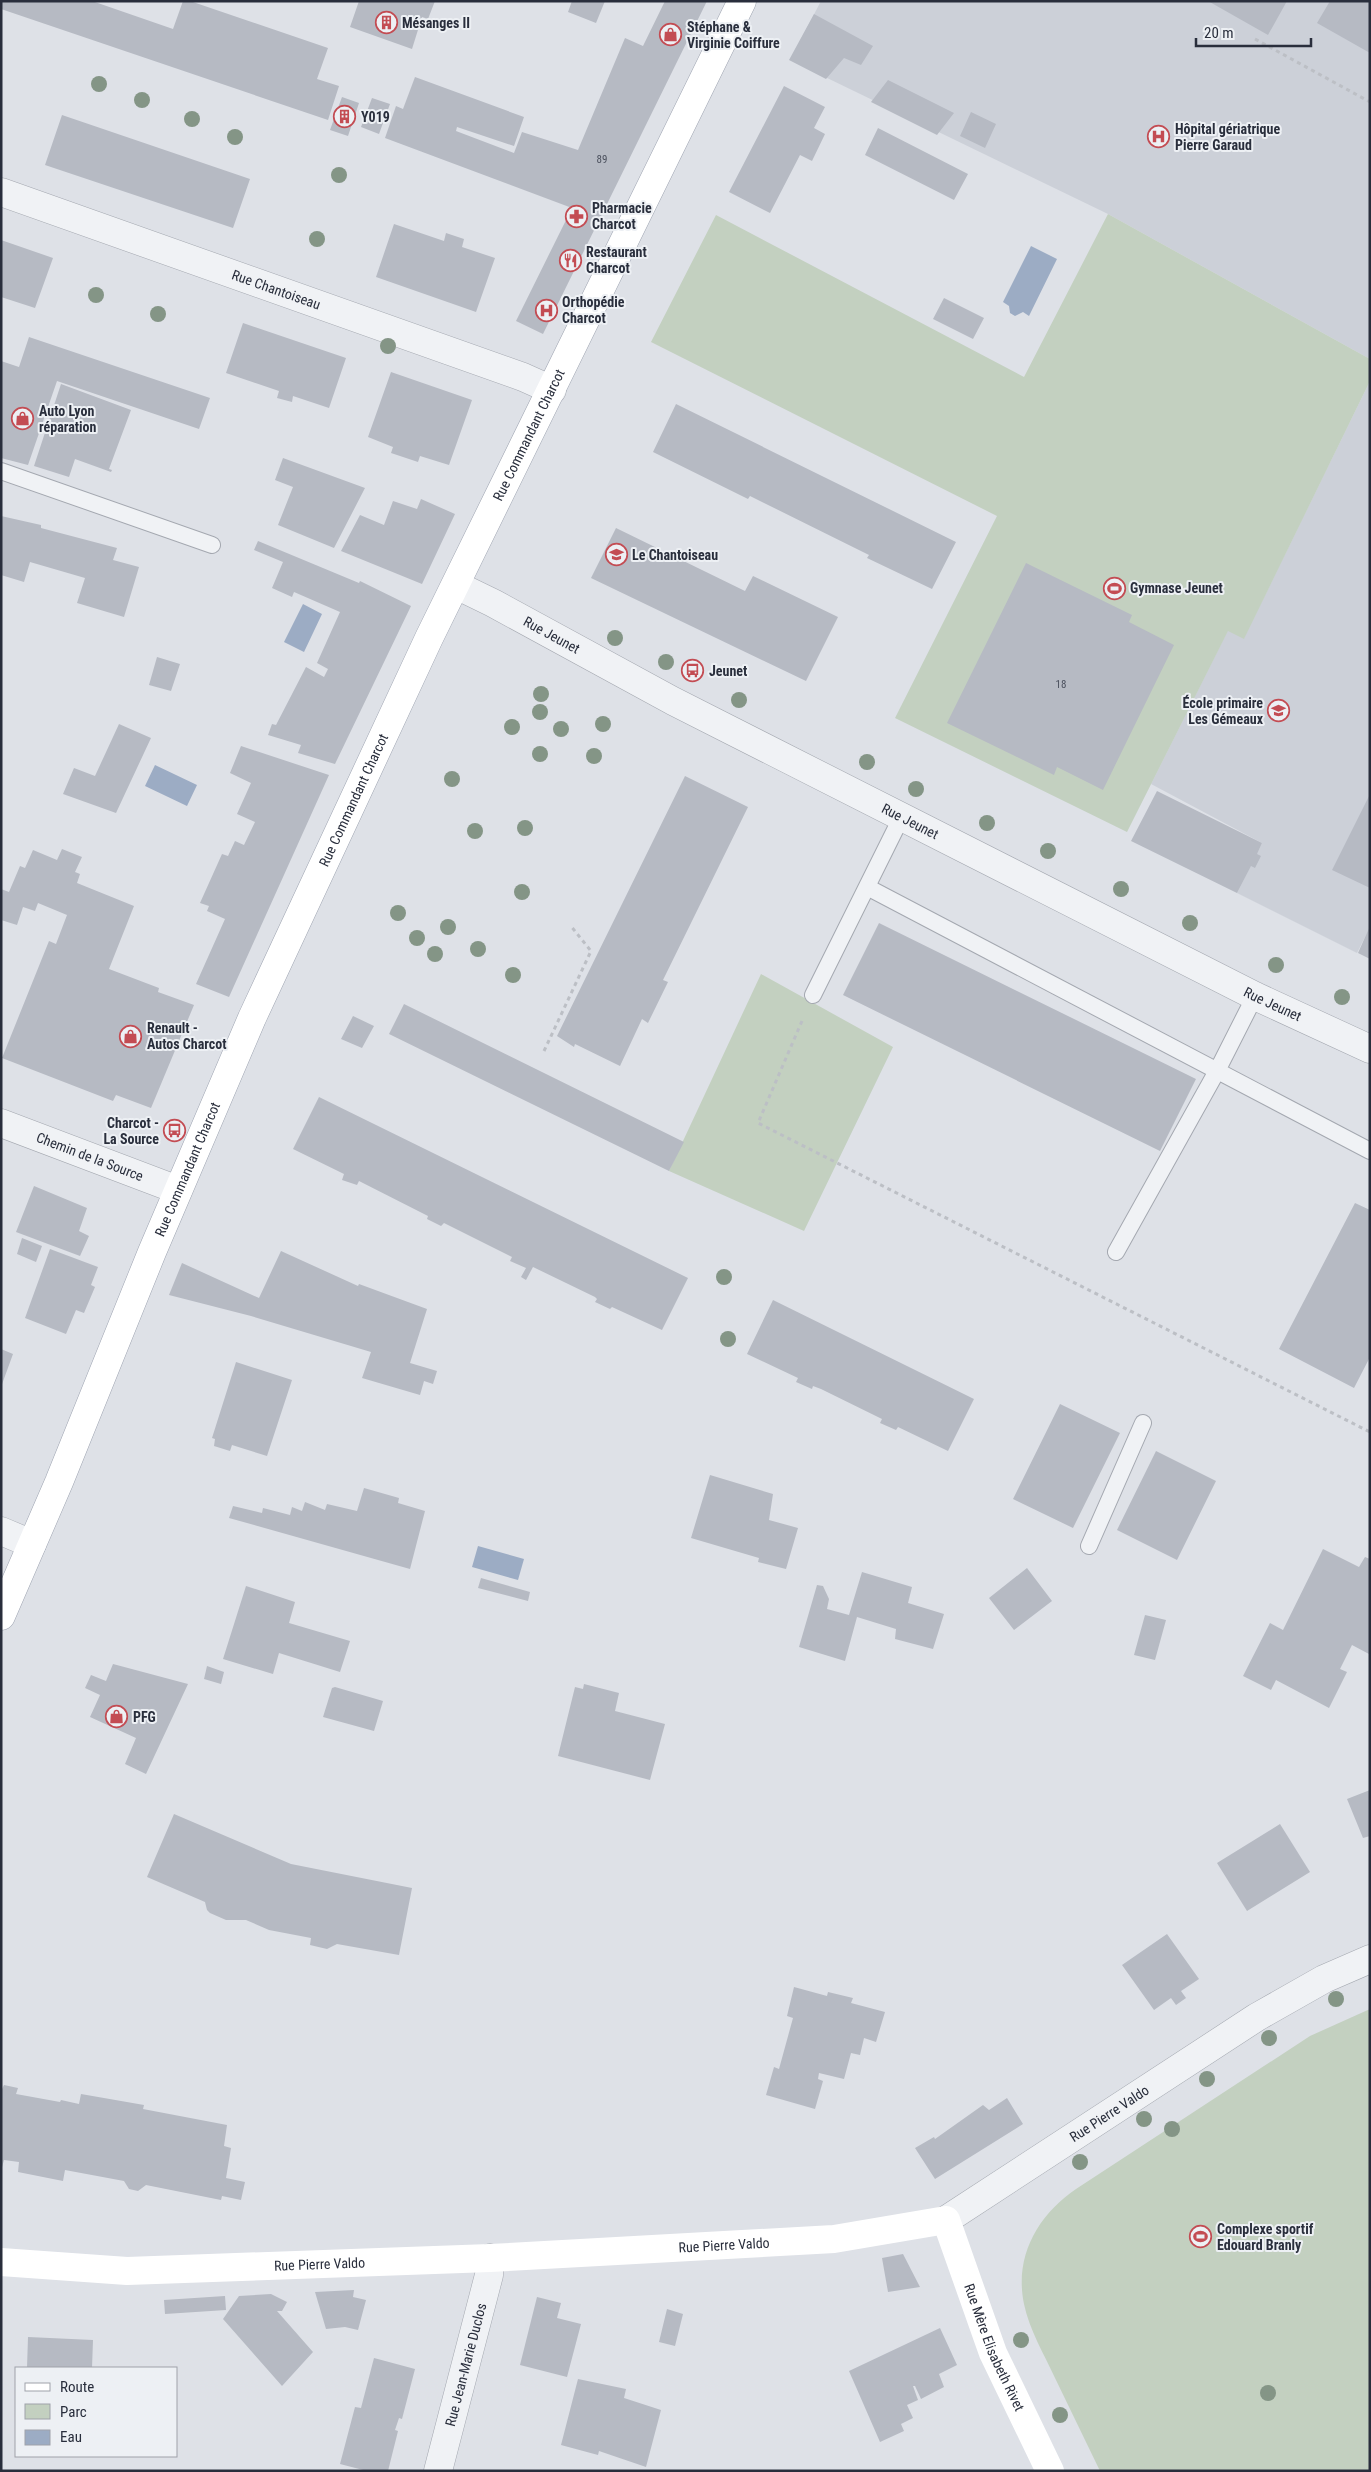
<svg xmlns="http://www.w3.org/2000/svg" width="1371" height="2472" font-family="'Roboto Condensed',sans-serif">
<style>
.built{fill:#ccd0d8}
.green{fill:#c3d0c0}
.water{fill:#9cacc4}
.building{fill:#b6bac3}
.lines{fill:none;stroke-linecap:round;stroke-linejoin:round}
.lane-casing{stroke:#a4a8b0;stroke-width:18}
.street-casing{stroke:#a4a8b0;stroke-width:29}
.primary-casing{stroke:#9ea4b1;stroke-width:29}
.path{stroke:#bcbfc5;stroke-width:3;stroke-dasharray:4 4;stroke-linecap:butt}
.lane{stroke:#f0f2f5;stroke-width:16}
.street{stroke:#f0f2f5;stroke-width:28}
.secondary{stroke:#fff;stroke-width:28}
.primary{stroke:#fff;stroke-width:28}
.tree{fill:#849586}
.labels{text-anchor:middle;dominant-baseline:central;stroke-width:4;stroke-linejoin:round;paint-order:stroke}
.number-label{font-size:11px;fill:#4c515e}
.poi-label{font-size:14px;font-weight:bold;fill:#292e3c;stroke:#edf0f4;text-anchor:start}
.street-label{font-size:14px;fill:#292e3c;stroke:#edf0f4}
</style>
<rect width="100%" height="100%" fill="#dee1e7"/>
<path class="built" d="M821,1h549v358l-262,-145 -318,-154z
M1370,381v546l-13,26 -120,-60 25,-50 -111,-59 77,-154 16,8z"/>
<path class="green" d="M1108,214l262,145v22l-126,258 -16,-8 -101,201 -232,-114 102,-202 -346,-174 65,-127 308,162z
M761,974l132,73 -89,184 -135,-60z
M1370,2009v462h-270c-15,-31 -30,-62 -45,-93 -11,-24 -26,-49 -31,-74 -10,-48 14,-89 52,-115l234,-153z"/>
<path class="water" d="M1031,246l26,13 -28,57 -6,-4 -8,4 -5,-3 -1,-7 -6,-4z
M303,604l19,10 -18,38 -20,-10z
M155,765l42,20 -10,21 -42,-20z
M478,1546l46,13 -6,21 -46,-13z"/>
<path class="building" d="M1,1h91l81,28 10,-28h7l138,47 -11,31 22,7 -11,34 -327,-111z
M359,1h76l-7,18 -6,-2 -10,32 -62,-22z
M572,1h33l-9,22 -28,-11z
M665,1h42l-164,333 -27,-13 56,-113 -187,-70 11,-32 7,3 12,-32 109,40 -10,29 -57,-19 -1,4 58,22 8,-21 56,18 47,-112 18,8z
M1208,1h79l-19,34z
M1330,1h40v52l-53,-30z
M814,14l59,32 -12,19 -17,-7 -18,21 -37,-19z
M888,80l66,33 -17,22 -66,-33z
M784,86l41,21 -11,21 11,6 -13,27 -12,-6 -30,58 -41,-21z
M342,97l17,6 -11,33 -18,-6z
M372,98l18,6 -11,30 -18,-7z
M971,112l25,12 -11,24 -25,-12z
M62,115l188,64 -17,49 -188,-63z
M878,128l90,46 -14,26 -89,-45z
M394,224l50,17 2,-8 18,6 -2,8 33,11 -19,54 -100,-35z
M1,240l52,18 -18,50 -34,-11z
M944,298l40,20 -11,21 -40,-20z
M243,323l103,35 -17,50 -36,-12 -1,6 -15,-4 2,-7 -53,-18z
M29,337l181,61 -11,31 -142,-48 -29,84 -27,-7v-97l18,6z
M391,372l81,28 -23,65 -29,-9 -2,6 -27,-9 2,-6 -25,-10z
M61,384l70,26 -22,59 3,1 -1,2 -36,-13 -6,18 -35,-11z
M676,404l280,138 -24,47 -65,-31 2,-3 -119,-59 -2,3 -95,-47z
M283,458l82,30 -31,60 -56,-23 15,-38 -18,-7z
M421,499l34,15 -33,70 -81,-33 19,-36 24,10 9,-24 24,8z
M1,516l40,9v3l76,20 -4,12 26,7 -15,50 -47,-14 8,-25 -55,-16 -6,20 -23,-7z
M616,528l129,63 8,-15 85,41 -32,64 -215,-103z
M258,541l101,42 1,-2 51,25 -76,158 -37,-11 3,-8 -33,-10 4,-11 4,1 30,-58 18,10 4,-8 -11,-6 23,-51 -46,-20 -2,5 -20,-9 11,-26 -29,-12z
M1026,563l106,52 -3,7 45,23 -71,145 -46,-23 -3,8 -107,-52z
M157,657l23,7 -9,27 -22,-6z
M119,724l32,14 -35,75 -53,-19 11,-26 21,8z
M241,746l88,29 -100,222 -33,-13 29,-65 -18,-8 2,-5 -9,-3 22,-49 6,2 7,-15 9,4 11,-23 -18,-8 14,-31 -21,-10z
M685,776l63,31 -85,173 5,2 -20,41 -6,-4 -22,47 -45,-22 -1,3 -17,-11z
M1157,791l105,52 -5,11 4,2 -6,12 -4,-2 -14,27 -106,-52z
M1370,794v94l-38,-18z
M62,849l20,8 -7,15 5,2 -3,9 57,23 -25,63 50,19 -1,4 36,13 -43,103 -35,-13 -3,6 -111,-43 47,-117 7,3 11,-29 -29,-12 -3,8 -12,-4 -6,18 -16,-5v-31l8,3 11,-26 5,2 8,-18 24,10z
M879,923l317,156 -36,72 -317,-156z
M1370,926v33l-12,-6z
M404,1004l280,138 -15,29 -280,-137z
M353,1016l21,10 -12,22 -21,-9z
M319,1097l369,181 -26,52 -50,-23 -2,2 -15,-7 2,-3 -2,-2 -62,-30 -7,13 -5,-3 5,-9 -16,-7 2,-4 -68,-34 -3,3 -14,-7 1,-3 -69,-35 -2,4 -15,-5 2,-6 -51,-25z
M34,1186l53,22 -8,23 10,5 -9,20 -64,-24z
M1355,1203l15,7v147l-16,31 -75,-39z
M22,1238l20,8 -6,16 -19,-8z
M50,1249l48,18 -7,18 4,2 -11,26 -8,-3 -10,24 -41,-16z
M281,1251l77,35 1,-2 68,25 -17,54 27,8 -4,13 -9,-3 -4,14 -58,-17 9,-26 -120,-36 -82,-21 13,-32 77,35z
M773,1300l201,99 -26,52 -50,-24 -2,3 -16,-7 2,-4 -61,-30 -8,-3 -1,3 -16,-7 2,-4 -51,-24z
M1,1349l12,5 -12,33z
M236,1362l56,18 -25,76 -35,-11 -2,6 -16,-5 1,-7 -3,-1z
M1060,1404l60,29 -47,95 -60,-29z
M1156,1451l60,30 -39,79 -60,-30z
M710,1475l63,19 -4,26 29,8 -12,41 -28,-7 1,-4 -68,-20z
M364,1488l35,10 -1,5 27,8 -15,58 -181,-51 4,-12 29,7 1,-5 27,7 2,-8 10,4 3,-9 20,8 2,-6 30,7z
M1323,1549l36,18 6,-10 5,2v93l-1,2 -17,-9 -12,24 7,3 -18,36 -53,-28 -5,10 -28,-14 27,-53 13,7z
M1027,1568l25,33 -38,29 -25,-32z
M862,1572l50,15 -4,16 36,11 -11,35 -38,-10 1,-10 -39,-12 -12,44 -46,-14 18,-62 6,1 6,13 -2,10 22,6z
M481,1578l49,14 -2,9 -50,-13z
M246,1586l49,16 -6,21 61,18 -10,31 -61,-19 -6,21 -50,-15z
M1145,1615l21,5 -11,40 -21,-5z
M113,1664l75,20 -42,90 -21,-10 11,-26 -46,-21 10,-22 -15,-7 6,-13 15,6z
M207,1666l17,6 -3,12 -17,-5z
M584,1684l35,9 -4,18 50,13 -15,56 -92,-24 17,-69 8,2z
M335,1687l48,14 -9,30 -51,-14 9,-29z
M1370,1790v46l-7,2 -16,-39z
M174,1814l117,50 121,24 -13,67 -62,-11 -10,5 -17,-4 1,-7 -42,-8 -23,-10h-20l-16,-7 -3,-3 -2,-8 -58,-25z
M1280,1824l30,48 -63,39 -30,-48z
M1167,1934l32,45 -18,12 5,7 -10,7 -5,-7 -17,12 -32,-45z
M794,1987l33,9 1,-4 25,6 -2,5 34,9 -9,30 -12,-4 -4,17 -9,-2 -7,26 -25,-6 -1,6 5,2 -8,28 -49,-14 8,-28 5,2 14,-51 -6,-2z
M4,2085l14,3 -2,6 44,8 1,-2 18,4 2,-10 63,11 -1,4 84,16 -3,21 7,2 -5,30 19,4 -4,18 -19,-4 -1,4 -75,-15 -8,6 -9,-2 -5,-8 -59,-11 -2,11 -45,-9 1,-10 -15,-2 -3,11v-80z
M1007,2098l16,26 -88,55 -20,-31 19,-11 1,2 48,-34 6,5z
M903,2254l17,33 -32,5 -6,-34z
M354,2290l-1,7 13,3 -8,30 -13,-3 -19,2 -11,-37z
M271,2294l16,8 -5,9h-5l36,41 -31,34 -59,-67 16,-23z
M225,2296l1,14 -61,4 -1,-14z
M537,2297l24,6 -4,15 24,6 -14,53 -47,-12z
M667,2309l16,5 -8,32 -16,-4z
M940,2328l17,37 -18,9 5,13 -23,12 -6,-13h-2l5,14 -11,5 6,13 -12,6 3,7 -24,11 -31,-71z
M28,2337l65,3 -1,28h-65z
M374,2358l41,11 -13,50 -3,-1 -4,12 3,1 -10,40h-21l-27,-7 15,-57 6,1z
M578,2379l48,10 -2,9 37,12 -15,57 -47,-16 -1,4 -37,-10z"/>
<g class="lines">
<defs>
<path id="lane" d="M1,471l211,74
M867,887l503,264
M813,995l89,-179
M1116,1252l101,-181 38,-75
M1089,1546l54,-123"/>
<g id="street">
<path id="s1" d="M1,192l522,185 29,13"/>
<path id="s2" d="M456,585l37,18 180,98 582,295 115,53"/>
<path id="s3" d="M1,1123l177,67"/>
<path d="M1,1531l31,13"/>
<path id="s4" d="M946,2220l311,-203 67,-38 46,-20"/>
<path id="s5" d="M438,2471l51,-196 1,-17"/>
</g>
<g id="primary">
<path id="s7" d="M1,1616l58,-134 93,-230 100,-234 177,-380 313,-637"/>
</g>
</defs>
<use href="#lane" class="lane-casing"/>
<use href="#street" class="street-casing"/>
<use href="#primary" class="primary-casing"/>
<path class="path" d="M1255,39l115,63
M802,1021l-44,102 612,309
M544,1051l47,-100 -21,-26"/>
<use href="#lane" class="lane"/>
<use href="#street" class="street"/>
<path class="secondary" id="s6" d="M1,2262l126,9 363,-13 344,-19 112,-19 47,133 57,118"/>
<use href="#primary" class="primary"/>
</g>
<g class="tree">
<circle cx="99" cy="84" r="8"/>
<circle cx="142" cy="100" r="8"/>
<circle cx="192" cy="119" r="8"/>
<circle cx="235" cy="137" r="8"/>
<circle cx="339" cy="175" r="8"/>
<circle cx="317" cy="239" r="8"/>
<circle cx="96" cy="295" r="8"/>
<circle cx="158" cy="314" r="8"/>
<circle cx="388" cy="346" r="8"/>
<circle cx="615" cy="638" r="8"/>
<circle cx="666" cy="662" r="8"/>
<circle cx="541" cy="694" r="8"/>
<circle cx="739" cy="700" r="8"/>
<circle cx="540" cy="712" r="8"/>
<circle cx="603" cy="724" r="8"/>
<circle cx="512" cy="727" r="8"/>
<circle cx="561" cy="729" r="8"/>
<circle cx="540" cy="754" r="8"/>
<circle cx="594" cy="756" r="8"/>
<circle cx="867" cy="762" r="8"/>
<circle cx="452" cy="779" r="8"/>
<circle cx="916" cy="789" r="8"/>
<circle cx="987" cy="823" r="8"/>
<circle cx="525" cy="828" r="8"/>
<circle cx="475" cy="831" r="8"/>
<circle cx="1048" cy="851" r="8"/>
<circle cx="1121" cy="889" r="8"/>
<circle cx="522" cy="892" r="8"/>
<circle cx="398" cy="913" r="8"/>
<circle cx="1190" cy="923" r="8"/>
<circle cx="448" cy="927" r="8"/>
<circle cx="417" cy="938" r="8"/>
<circle cx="478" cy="949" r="8"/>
<circle cx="435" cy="954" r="8"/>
<circle cx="1276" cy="965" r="8"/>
<circle cx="513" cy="975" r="8"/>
<circle cx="1342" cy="997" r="8"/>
<circle cx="724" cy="1277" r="8"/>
<circle cx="728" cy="1339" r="8"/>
<circle cx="1336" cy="1999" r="8"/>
<circle cx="1269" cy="2038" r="8"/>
<circle cx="1207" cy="2079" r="8"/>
<circle cx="1144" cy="2119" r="8"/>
<circle cx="1172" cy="2129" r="8"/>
<circle cx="1080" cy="2162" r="8"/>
<circle cx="1021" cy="2340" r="8"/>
<circle cx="1268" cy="2393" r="8"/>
<circle cx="1060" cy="2415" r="8"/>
</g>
<defs>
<symbol id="building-ring" viewBox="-11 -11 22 22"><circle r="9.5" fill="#edf0f4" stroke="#c34c53" stroke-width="1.5"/><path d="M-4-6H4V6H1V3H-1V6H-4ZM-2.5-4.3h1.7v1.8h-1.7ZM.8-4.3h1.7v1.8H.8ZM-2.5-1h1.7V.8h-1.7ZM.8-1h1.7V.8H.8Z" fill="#c34c53"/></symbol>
<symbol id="shop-ring" viewBox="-11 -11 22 22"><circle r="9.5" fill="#edf0f4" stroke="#c34c53" stroke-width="1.5"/><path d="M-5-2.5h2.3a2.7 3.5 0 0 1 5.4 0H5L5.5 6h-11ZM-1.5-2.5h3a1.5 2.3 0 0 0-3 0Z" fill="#c34c53"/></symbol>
<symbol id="hospital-ring" viewBox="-11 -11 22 22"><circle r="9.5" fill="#edf0f4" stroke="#c34c53" stroke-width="1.5"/><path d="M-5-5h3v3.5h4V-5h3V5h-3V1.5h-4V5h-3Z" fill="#c34c53"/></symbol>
<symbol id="pharmacy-ring" viewBox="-11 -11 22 22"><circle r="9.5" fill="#edf0f4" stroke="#c34c53" stroke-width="1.5"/><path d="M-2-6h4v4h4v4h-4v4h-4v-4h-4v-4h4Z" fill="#c34c53"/></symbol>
<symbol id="restaurant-ring" viewBox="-11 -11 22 22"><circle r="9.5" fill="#edf0f4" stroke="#c34c53" stroke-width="1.5"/><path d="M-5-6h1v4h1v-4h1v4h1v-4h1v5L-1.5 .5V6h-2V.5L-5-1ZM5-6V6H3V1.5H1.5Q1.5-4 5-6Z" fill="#c34c53"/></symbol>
<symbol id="school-ring" viewBox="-11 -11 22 22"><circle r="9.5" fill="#edf0f4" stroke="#c34c53" stroke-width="1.5"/><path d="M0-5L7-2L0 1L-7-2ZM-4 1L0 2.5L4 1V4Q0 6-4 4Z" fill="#c34c53"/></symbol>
<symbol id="stadium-ring" viewBox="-11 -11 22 22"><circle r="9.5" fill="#edf0f4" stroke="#c34c53" stroke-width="1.5"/><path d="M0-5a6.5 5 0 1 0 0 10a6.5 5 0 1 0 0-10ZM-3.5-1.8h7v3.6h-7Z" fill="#c34c53"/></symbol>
<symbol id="bus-ring" viewBox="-11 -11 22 22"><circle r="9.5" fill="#edf0f4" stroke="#c34c53" stroke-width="1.5"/><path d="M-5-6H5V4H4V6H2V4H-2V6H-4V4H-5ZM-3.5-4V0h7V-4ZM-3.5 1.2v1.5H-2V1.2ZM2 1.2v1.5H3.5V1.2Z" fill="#c34c53"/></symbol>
</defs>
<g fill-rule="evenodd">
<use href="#building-ring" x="374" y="10" width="25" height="25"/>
<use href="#shop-ring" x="658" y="22" width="25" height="25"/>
<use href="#building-ring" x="332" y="104" width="25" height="25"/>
<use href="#hospital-ring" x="1146" y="124" width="25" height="25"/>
<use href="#pharmacy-ring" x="564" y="204" width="25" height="25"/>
<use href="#restaurant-ring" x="558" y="248" width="25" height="25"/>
<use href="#hospital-ring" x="534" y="298" width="25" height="25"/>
<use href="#shop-ring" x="10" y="406" width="25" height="25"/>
<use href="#school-ring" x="604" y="542" width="25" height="25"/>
<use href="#stadium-ring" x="1102" y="576" width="25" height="25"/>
<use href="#bus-ring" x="680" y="658" width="25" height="25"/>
<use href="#school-ring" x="1266" y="698" width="25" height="25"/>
<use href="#shop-ring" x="118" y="1024" width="25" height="25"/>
<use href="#bus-ring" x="162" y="1118" width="25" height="25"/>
<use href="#shop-ring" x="104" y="1704" width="25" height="25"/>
<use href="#stadium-ring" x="1188" y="2224" width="25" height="25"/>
</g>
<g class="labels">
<g class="number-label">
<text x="602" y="159">89</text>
<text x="1061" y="684">18</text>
</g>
<g class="poi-label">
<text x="402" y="23">Mésanges II</text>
<text x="687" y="27">Stéphane &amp;<tspan x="687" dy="16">Virginie Coiffure</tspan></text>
<text x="361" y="117">Y019</text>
<text x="1175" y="129">Hôpital gériatrique<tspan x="1175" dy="16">Pierre Garaud</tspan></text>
<text x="592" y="208">Pharmacie<tspan x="592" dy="16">Charcot</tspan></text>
<text x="586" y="252">Restaurant<tspan x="586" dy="16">Charcot</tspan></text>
<text x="562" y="302">Orthopédie<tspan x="562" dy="16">Charcot</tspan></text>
<text x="39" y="411">Auto Lyon<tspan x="39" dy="16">réparation</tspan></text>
<text x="632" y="555">Le Chantoiseau</text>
<text x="1130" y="588">Gymnase Jeunet</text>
<text x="709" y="671">Jeunet</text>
<text x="1263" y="703" text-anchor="end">École primaire<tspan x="1263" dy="16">Les Gémeaux</tspan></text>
<text x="147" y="1028">Renault -<tspan x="147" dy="16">Autos Charcot</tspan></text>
<text x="159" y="1123" text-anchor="end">Charcot -<tspan x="159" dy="16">La Source</tspan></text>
<text x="133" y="1717">PFG</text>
<text x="1217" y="2229">Complexe sportif<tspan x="1217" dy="16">Edouard Branly</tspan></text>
</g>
<g class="street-label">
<text stroke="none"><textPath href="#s1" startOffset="292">Rue Chantoiseau</textPath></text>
<text stroke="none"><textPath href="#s7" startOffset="1294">Rue Commandant Charcot</textPath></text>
<text stroke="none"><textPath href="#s2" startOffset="108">Rue Jeunet</textPath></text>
<text stroke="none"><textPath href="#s7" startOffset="889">Rue Commandant Charcot</textPath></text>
<text stroke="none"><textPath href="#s2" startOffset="512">Rue Jeunet</textPath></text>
<text stroke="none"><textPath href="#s2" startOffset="918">Rue Jeunet</textPath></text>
<text stroke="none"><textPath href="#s3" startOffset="95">Chemin de la Source</textPath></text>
<text stroke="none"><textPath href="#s7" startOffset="484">Rue Commandant Charcot</textPath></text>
<text stroke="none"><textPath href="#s4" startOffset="195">Rue Pierre Valdo</textPath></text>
<text stroke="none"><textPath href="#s6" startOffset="724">Rue Pierre Valdo</textPath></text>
<text stroke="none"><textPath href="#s6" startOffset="319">Rue Pierre Valdo</textPath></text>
<text stroke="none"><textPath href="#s6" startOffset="1084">Rue Mère Elisabeth Rivet</textPath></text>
<text stroke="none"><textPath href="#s5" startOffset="110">Rue Jean-Marie Duclos</textPath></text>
</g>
</g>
<rect width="1371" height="2472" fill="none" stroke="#292e3c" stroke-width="5"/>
<rect x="15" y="2367" width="162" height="90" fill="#edf0f4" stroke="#9fa2aa"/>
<rect x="25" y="2383" width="25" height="8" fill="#ffffff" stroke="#9fa2aa"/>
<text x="60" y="2392" font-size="15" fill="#292e3c">Route</text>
<rect x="25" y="2404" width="25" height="15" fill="#c3d0c0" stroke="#9fa2aa"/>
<text x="60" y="2417" font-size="15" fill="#292e3c">Parc</text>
<rect x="25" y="2430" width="25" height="15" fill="#9cacc4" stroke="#9fa2aa"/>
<text x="60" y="2442" font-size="15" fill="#292e3c">Eau</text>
<path d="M1196 38v8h115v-8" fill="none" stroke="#292e3c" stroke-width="2.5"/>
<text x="1204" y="38" font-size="15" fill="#292e3c" stroke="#edf0f4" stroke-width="4" paint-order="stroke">20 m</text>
</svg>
